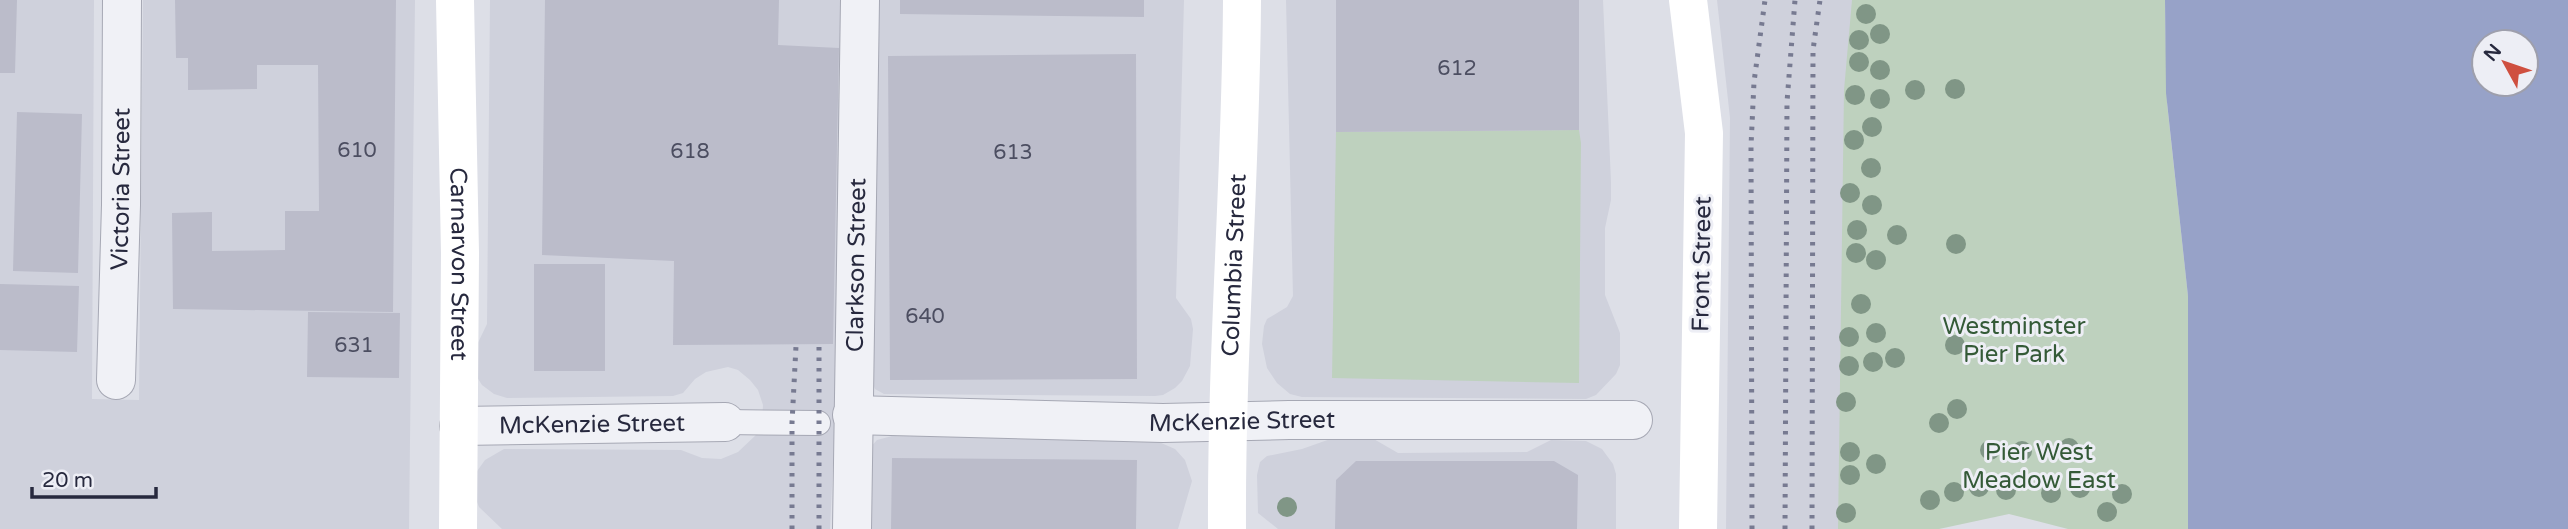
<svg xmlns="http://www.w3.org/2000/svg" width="2568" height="529" font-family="'Varela Round',sans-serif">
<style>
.built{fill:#cfd1dc}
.green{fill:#bed1be}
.water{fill:#97a2c8;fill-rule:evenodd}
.building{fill:#bbbcca}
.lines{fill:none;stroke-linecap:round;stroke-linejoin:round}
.lane-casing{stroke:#a6a8b4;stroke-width:26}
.street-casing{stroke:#a6a8b4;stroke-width:40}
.lane{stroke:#f0f1f6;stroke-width:24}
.street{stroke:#f0f1f6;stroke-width:38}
.secondary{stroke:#fff;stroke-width:38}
.rail{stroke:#777a91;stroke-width:5;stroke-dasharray:3.5 7;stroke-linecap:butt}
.tree{fill:#809686}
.labels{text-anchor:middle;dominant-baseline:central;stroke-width:6;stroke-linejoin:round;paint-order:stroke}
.number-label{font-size:21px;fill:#4c4e61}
.street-label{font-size:24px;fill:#27293e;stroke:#edeef5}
.park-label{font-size:24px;fill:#345a37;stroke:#edeef5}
</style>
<rect width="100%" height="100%" fill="#dddfe7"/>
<path class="built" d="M0,0h94l-2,399 47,1 4,-400h272l-6,529h-409z
M490,0h353l-7,398 -6,131h-328l-23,-22 -4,-10v-23l10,-14 19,-11 177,1 21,8 19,1 17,-7 19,-18 5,-12 1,-17 -5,-15 -8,-10 -12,-10 -10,-3 -22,5 -11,7 -12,14 -10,3 -166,2 -13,-4 -12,-9 -7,-11 -1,-23 13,-27z
M876,0h308l-8,298 15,21 2,10 -3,37 -8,15 -7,7 -12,7 -8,1 -271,-2 -9,-5 -2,-5z
M1286,0h317l8,182v18l-6,28v67l15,38v32l-4,9 -20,21 -10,4 -284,-2 -12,-3 -13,-11 -10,-15 -5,-24 2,-18 3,-7 20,-12 6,-11z
M1717,0h145l-13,529h-123l4,-411z
M892,436l260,3 23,10 10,11 7,21 -14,48h-311l1,-79 9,-10z
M1336,437l36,1 26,15 129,-1 24,-12 35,1 16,8 11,15 3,10v55h-338l-20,-16 -1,-38 3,-13 7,-6 35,-7z"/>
<path class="green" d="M1852,0h313l2,103 21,193v233h-120l-59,-15 -70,15h-101l6,-439z
M1579,130l2,13 -2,240 -247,-5 4,-246z"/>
<path class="water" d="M2165,0h403v529h-380v-233l-22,-203zM2484,42h42v42h-42z"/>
<path class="building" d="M0,0h17l-2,73h-15z
M175,0h221l-3,312 -220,-3 -1,-96 40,-1v39l73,-1v-39h34l-1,-146h-61v24l-69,1v-32h-12z
M545,0h234l-1,45 61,3 -6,296 -160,1 1,-84 -132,-6z
M900,0h244v17l-244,-3z
M1336,0h243v130l-243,2z
M1136,54l1,325 -247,1 -2,-324z
M17,112l65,2 -4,159 -65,-2z
M534,264h71v107h-71z
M0,284l79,2 -2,66 -77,-2z
M308,312l92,1 -1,65 -92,-1z
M892,458l245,2 -1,69h-245z
M1356,461h198l24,14 -1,54h-242l1,-49z"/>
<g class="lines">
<defs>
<path id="lane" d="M725,422l93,1"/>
<g id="street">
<path id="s1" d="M116,380l5,-175 1,-205"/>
<path id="s2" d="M852,415l311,8 126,-3h344"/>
<path id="s3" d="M459,426l266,-4"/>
<path id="s4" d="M852,529l8,-529"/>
</g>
</defs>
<use href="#lane" class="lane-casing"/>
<use href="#street" class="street-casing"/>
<use href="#lane" class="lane"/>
<use href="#street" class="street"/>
<g class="secondary">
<path id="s5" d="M455,0l5,253 -2,276"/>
<path d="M1688,0l16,133 -6,396"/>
<path id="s6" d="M1227,529c-1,-177 14,-353 15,-529"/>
</g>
<path class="rail" d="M792,529v-106l4,-77
M819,529v-182
M1752,529l-1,-383 3,-64 11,-82
M1785,529l2,-427 8,-102
M1812,529l1,-479 7,-50"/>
</g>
<g class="tree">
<circle cx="1866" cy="14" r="10"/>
<circle cx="1880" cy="34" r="10"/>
<circle cx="1859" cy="40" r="10"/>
<circle cx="1859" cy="62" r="10"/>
<circle cx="1880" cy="70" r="10"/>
<circle cx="1955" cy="89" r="10"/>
<circle cx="1915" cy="90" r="10"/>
<circle cx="1855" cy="95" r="10"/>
<circle cx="1880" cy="99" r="10"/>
<circle cx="1872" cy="127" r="10"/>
<circle cx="1854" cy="140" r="10"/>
<circle cx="1871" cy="168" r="10"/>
<circle cx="1850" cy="193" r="10"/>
<circle cx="1872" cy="205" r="10"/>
<circle cx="1857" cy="230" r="10"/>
<circle cx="1897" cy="235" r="10"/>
<circle cx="1956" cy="244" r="10"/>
<circle cx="1856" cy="253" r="10"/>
<circle cx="1876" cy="260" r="10"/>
<circle cx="1861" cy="304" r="10"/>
<circle cx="1876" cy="333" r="10"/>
<circle cx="1849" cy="337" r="10"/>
<circle cx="1955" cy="345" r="10"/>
<circle cx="1895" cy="358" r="10"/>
<circle cx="1873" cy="362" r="10"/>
<circle cx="1849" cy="366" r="10"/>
<circle cx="1846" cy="402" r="10"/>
<circle cx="1957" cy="409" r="10"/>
<circle cx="1939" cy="423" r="10"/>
<circle cx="2069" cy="448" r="10"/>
<circle cx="1990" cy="450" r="10"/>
<circle cx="2022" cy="451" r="10"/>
<circle cx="1850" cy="452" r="10"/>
<circle cx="1876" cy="464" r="10"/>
<circle cx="1850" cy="475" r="10"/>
<circle cx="1979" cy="487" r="10"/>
<circle cx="2080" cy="488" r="10"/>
<circle cx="2006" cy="490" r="10"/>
<circle cx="1954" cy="492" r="10"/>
<circle cx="2051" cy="493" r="10"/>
<circle cx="2122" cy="494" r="10"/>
<circle cx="1930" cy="500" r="10"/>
<circle cx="1287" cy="507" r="10"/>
<circle cx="2107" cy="512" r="10"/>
<circle cx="1846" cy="513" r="10"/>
</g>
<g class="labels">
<g class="number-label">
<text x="1457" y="68">612</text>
<text x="357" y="150">610</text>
<text x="690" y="151">618</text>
<text x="1013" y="152">613</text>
<text x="925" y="316">640</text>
<text x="354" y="345">631</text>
</g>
<g class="street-label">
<text stroke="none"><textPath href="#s1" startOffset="191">Victoria Street</textPath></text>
<text stroke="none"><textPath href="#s5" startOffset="264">Carnarvon Street</textPath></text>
<text stroke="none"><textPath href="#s4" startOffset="264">Clarkson Street</textPath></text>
<text stroke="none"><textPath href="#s6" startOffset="264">Columbia Street</textPath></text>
<text transform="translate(1702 264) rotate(-89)">Front Street</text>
<text stroke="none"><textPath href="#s2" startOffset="390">McKenzie Street</textPath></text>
<text stroke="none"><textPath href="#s3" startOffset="133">McKenzie Street</textPath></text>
</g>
<g class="park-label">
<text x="2014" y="326">Westminster<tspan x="2014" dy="28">Pier Park</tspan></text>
<text x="2039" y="452">Pier West<tspan x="2039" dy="28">Meadow East</tspan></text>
</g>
</g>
<g transform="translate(2505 63) rotate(310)"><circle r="33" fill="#edeef5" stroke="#9e9fac" stroke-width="2"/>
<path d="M0-5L12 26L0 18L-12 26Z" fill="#cf4f3f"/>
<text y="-10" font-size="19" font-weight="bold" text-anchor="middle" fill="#27293e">N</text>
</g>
<path d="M32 487v10h124v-10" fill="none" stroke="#27293e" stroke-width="3.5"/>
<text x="42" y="487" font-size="21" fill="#27293e" stroke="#edeef5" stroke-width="5" paint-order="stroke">20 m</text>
</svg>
